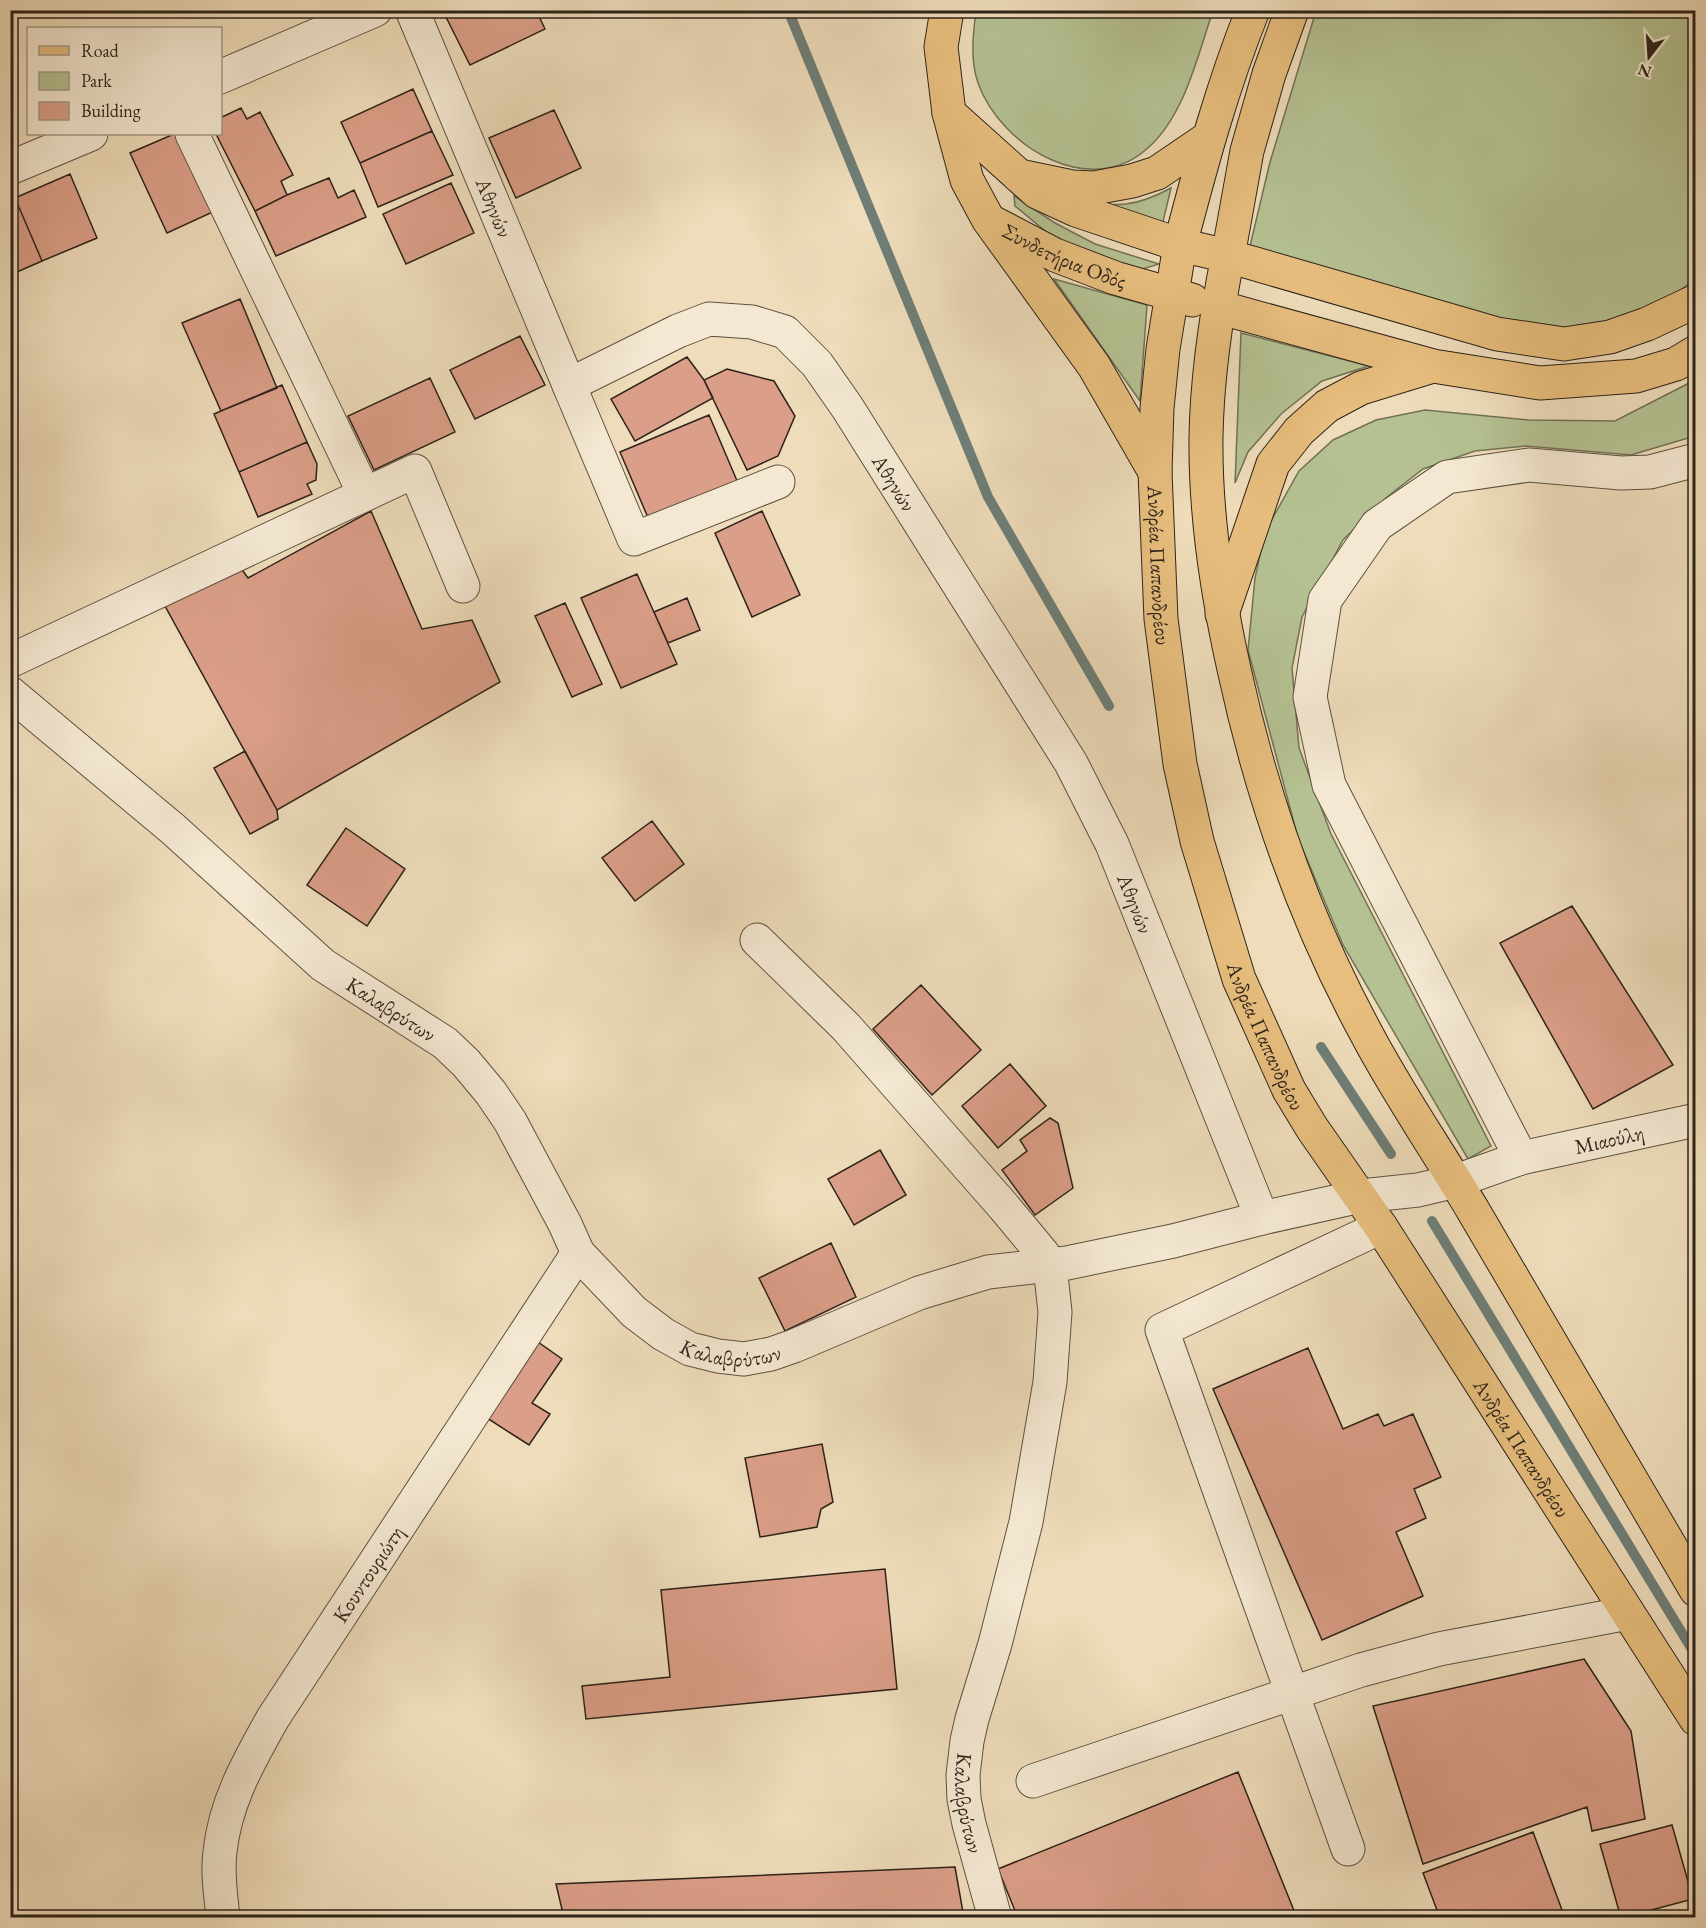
<svg xmlns="http://www.w3.org/2000/svg" width="1706" height="1928" font-family="'EB Garamond',serif">
<style>
.green{fill:#b5c192;stroke:#717256;stroke-width:1.5}
.lines{fill:none;stroke-linecap:round;stroke-linejoin:round}
.stream{stroke:#6e7e77;stroke-width:10}
.building{fill:#db9e88;stroke:#2d231a;stroke-width:1.5}
.minor-casing{stroke:#5d5142;stroke-width:35}
.major-casing{stroke:#2d231a;stroke-width:35}
.highway-casing{stroke:#2d231a;stroke-width:35}
.minor{stroke:#f4e8d2;stroke-width:33}
.major{stroke:#e7be7d;stroke-width:33}
.highway{stroke:#e7be7d;stroke-width:33}
.labels{text-anchor:middle;dominant-baseline:central;stroke-width:4.5;stroke-linejoin:round;paint-order:stroke}
.street-label{font-size:21px;fill:#2d231a;stroke:#f4e8d2}
</style>
<rect width="100%" height="100%" fill="#eedcba"/>
<filter id="stains"><feTurbulence type="fractalNoise" baseFrequency=".00333" numOctaves="4"/><feColorMatrix values="0 0 0 0 .2 0 0 0 0 .09 0 0 0 0 .02 0 0 0 .5 -.17"/></filter>
<radialGradient id="worn" r=".72"><stop offset=".6" stop-color="#630" stop-opacity="0"/><stop offset="1" stop-color="#630" stop-opacity=".3"/></radialGradient>
<path class="green" d="M976,11v-1l237,1c-15,43 -28,103 -63,135 -58,56 -149,1 -172,-63 -8,-23 -5,-49 -2,-72z
M1316,11h379v265l-9,10 -22,16 -33,15 -55,13 -52,-4 -274,-80 20,-84z
M1171,188l-9,38 -87,-25c42,5 57,8 96,-13z
M1014,196l41,27 40,21 64,20 -23,7 -80,-31 -41,-34z
M1054,279l93,26 -7,96z
M1241,333l128,33 -47,15 -41,33 -33,38 -13,31z
M1695,380v56l-64,19 -105,-9 -51,5 -52,18 -36,28 -44,43 -41,77 -10,51 7,80 32,86 160,312 -23,13 -125,-214 -45,-107 -50,-188 7,-72 6,-28 10,-29 28,-50 34,-31 43,-20 49,-10 104,10 86,1z"/>
<g class="lines">
<path class="stream" d="M788,10l200,487 121,209
M1321,1047l70,107
M1432,1221l264,435"/>
</g>
<path class="building" d="M536,10l9,19 -75,36 -27,-54z
M413,89l19,42 -72,32 -19,-41z
M241,108l6,11 13,-7 33,63 -12,6 6,14 -32,16 -39,-77h4v-16z
M554,110l27,58 -65,30 -27,-60z
M432,131l21,44 -75,32 -18,-44z
M174,134h6l35,77 -48,22 -37,-80z
M70,174l27,64 -55,23 -27,-63z
M329,178l9,20 16,-8 12,27 -90,39 -21,-45 32,-16z
M451,183l23,50 -68,31 -23,-50z
M15,198l27,63 -32,14v-75z
M240,299l37,89 -56,23 -39,-88z
M520,336l25,49 -70,34 -25,-49z
M687,357l17,23 9,18 -78,43 -24,-42z
M727,369l47,12 21,35 -17,40 -31,14 -43,-90z
M430,378l25,54 -81,38 -26,-54z
M282,385l25,57 -68,30 -25,-58z
M709,415l29,68 -89,37 -29,-68z
M307,442l10,22 -1,16 -9,4 5,10 -54,23 -19,-45z
M371,511l51,118 50,-9 28,62 -223,128 -112,-204 73,-42 10,14z
M762,511l38,84 -48,22 -37,-84z
M637,574l40,90 -56,24 -40,-90z
M687,598l13,32 -32,13 -14,-31z
M565,603l37,81 -30,13 -37,-81z
M245,751l32,59 1,9 -28,15 -36,-66z
M652,821l32,43 -49,37 -33,-43z
M346,828l59,41 -38,57 -60,-41z
M1572,906l101,159 -80,44 -93,-166z
M921,985l60,65 -49,45 -59,-66z
M1010,1064l36,42 -48,42 -36,-42z
M1050,1118l8,5 15,65 -38,27 -33,-45 25,-19 -7,-11z
M880,1150l26,45 -52,30 -26,-46z
M831,1243l25,54 -71,34 -26,-53z
M538,1342l24,17 -30,44 18,11 -21,31 -42,-27z
M1308,1348l35,81 35,-15 6,12 29,-12 28,63 -27,12 12,29 -30,14 27,64 -101,44 -109,-251z
M822,1444l11,58 -12,7 -4,18 -57,10 -15,-79z
M885,1569l12,120 -311,30 -4,-33 88,-9 -9,-87z
M1584,1659l47,72 14,88 -53,12 -5,-24 -164,57 -50,-158z
M1238,1772l59,146h-279l-20,-49z
M1672,1825l21,74 -72,19 -21,-74z
M1533,1832l32,86h-125l-17,-45z
M955,1867l9,51h-400l-8,-34z"/>
<g class="lines">
<defs>
<g id="minor">
<path id="s1" d="M412,10l157,375 109,-54 31,-12 43,3 33,10 32,32 30,43 224,356 41,81 150,374"/>
<path d="M220,77l155,-67"/>
<path d="M192,134l172,359"/>
<path d="M10,168l81,-34"/>
<path d="M569,385l65,154 144,-57"/>
<path d="M10,661l405,-190 48,115"/>
<path id="s2" d="M10,693l163,136 150,136 122,78 21,20 25,30 19,28 55,103 13,29 56,59 29,22 27,15 28,7 26,3 27,-5 23,-8 125,-53 69,-21 79,-9 106,-22 89,-23 99,-22 57,-6 38,-9 65,-23 175,-38"/>
<path id="s3" d="M757,940l89,87 158,180 39,47 7,12 5,46 -5,70 -24,140 -31,122 -23,75 -5,22 -4,34 1,24 5,25 26,94"/>
<path d="M1521,1158l-192,-373 -19,-88 15,-97 52,-75 70,-48 82,-12 92,8 29,-1 46,-12"/>
<path d="M1033,1781l328,-111 78,-21 189,-36"/>
<path d="M1348,1849l-186,-519 219,-103"/>
<path id="s4" d="M223,1918c-2,-22 -6,-45 -3,-66 5,-50 29,-91 53,-134l305,-465"/>
</g>
<g id="major">
<path d="M947,10l-6,37 8,66 18,67 21,39 106,147 61,106"/>
<path d="M949,113l88,79 39,18 104,35 48,11c-12,60 -21,120 -22,181 -1,78 11,156 28,232 27,125 70,249 131,362 33,63 73,120 109,181 74,126 148,252 222,378"/>
<path id="s5" d="M994,223l61,32 60,23 77,22"/>
<path id="s6" d="M1180,245l-17,104 -6,59 -2,64 6,147 19,145 17,77 42,138 50,111 23,38 69,99 315,492"/>
</g>
<path id="highway" d="M1292,10l-23,64 -22,77 -19,105 269,78 67,10 46,-7 37,-13 49,-23
M1019,176l53,11 22,1 38,-7 25,-8 50,-34
M1180,245c21,-80 42,-158 73,-235
M1218,307l215,59 107,17 96,-7 40,-12 20,-12
M1222,614l51,-150 26,-33 28,-25 34,-18 72,-22"/>
</defs>
<use href="#minor" class="minor-casing"/>
<use href="#major" class="major-casing"/>
<use href="#highway" class="highway-casing"/>
<use href="#minor" class="minor"/>
<use href="#major" class="major"/>
<use href="#highway" class="highway"/>
</g>
<g class="labels">
<g class="street-label">
<text stroke="none"><textPath href="#s1" startOffset="214">Αθηνών</textPath></text>
<text stroke="none"><textPath href="#s5" startOffset="78">Συνδετήρια Οδός</textPath></text>
<text stroke="none"><textPath href="#s1" startOffset="826">Αθηνών</textPath></text>
<text stroke="none"><textPath href="#s6" startOffset="322">Ανδρέα Παπανδρέου</textPath></text>
<text stroke="none"><textPath href="#s1" startOffset="1312">Αθηνών</textPath></text>
<text stroke="none"><textPath href="#s2" startOffset="496">Καλαβρύτων</textPath></text>
<text stroke="none"><textPath href="#s6" startOffset="808">Ανδρέα Παπανδρέου</textPath></text>
<text stroke="none"><textPath href="#s2" startOffset="1910">Μιαούλη</textPath></text>
<text stroke="none"><textPath href="#s2" startOffset="1000">Καλαβρύτων</textPath></text>
<text stroke="none"><textPath href="#s6" startOffset="1294">Ανδρέα Παπανδρέου</textPath></text>
<text stroke="none"><textPath href="#s4" startOffset="384">Κουντουριώτη</textPath></text>
<text stroke="none"><textPath href="#s3" startOffset="987">Καλαβρύτων</textPath></text>
</g>
</g>
<rect width="1706" height="1928" fill="none" stroke="#eedcba" stroke-width="36"/>
<rect x="12" y="12" width="1682" height="1904" fill="none" stroke="#2d231a" stroke-width="3"/>
<rect x="18" y="18" width="1670" height="1892" fill="none" stroke="#2d231a" stroke-width="1.5"/>
<rect x="27" y="27" width="195" height="108" fill="#f4e8d2" stroke="#a49988" stroke-width="1.5"/>
<rect x="39" y="46" width="30" height="9" fill="#e7be7d" stroke="#a49988" stroke-width="1.5"/>
<text x="81" y="57" font-size="18" fill="#2d231a">Road</text>
<rect x="39" y="72" width="30" height="18" fill="#b5c192" stroke="#a49988" stroke-width="1.5"/>
<text x="81" y="87" font-size="18" fill="#2d231a">Park</text>
<rect x="39" y="102" width="30" height="18" fill="#db9e88" stroke="#a49988" stroke-width="1.5"/>
<text x="81" y="117" font-size="18" fill="#2d231a">Building</text>
<g transform="translate(1649 57) rotate(197)" stroke="#f4e8d2" stroke-width="4.5" paint-order="stroke">
<path d="M0-4.5L10 22L0 15L-10 22Z" fill="#2d231a"/>
<text y="-9" font-size="16" font-weight="bold" text-anchor="middle" fill="#2d231a">N</text>
</g>
<rect width="100%" height="100%" filter="url(#stains)"/>
<rect width="100%" height="100%" fill="url(#worn)"/>
</svg>
